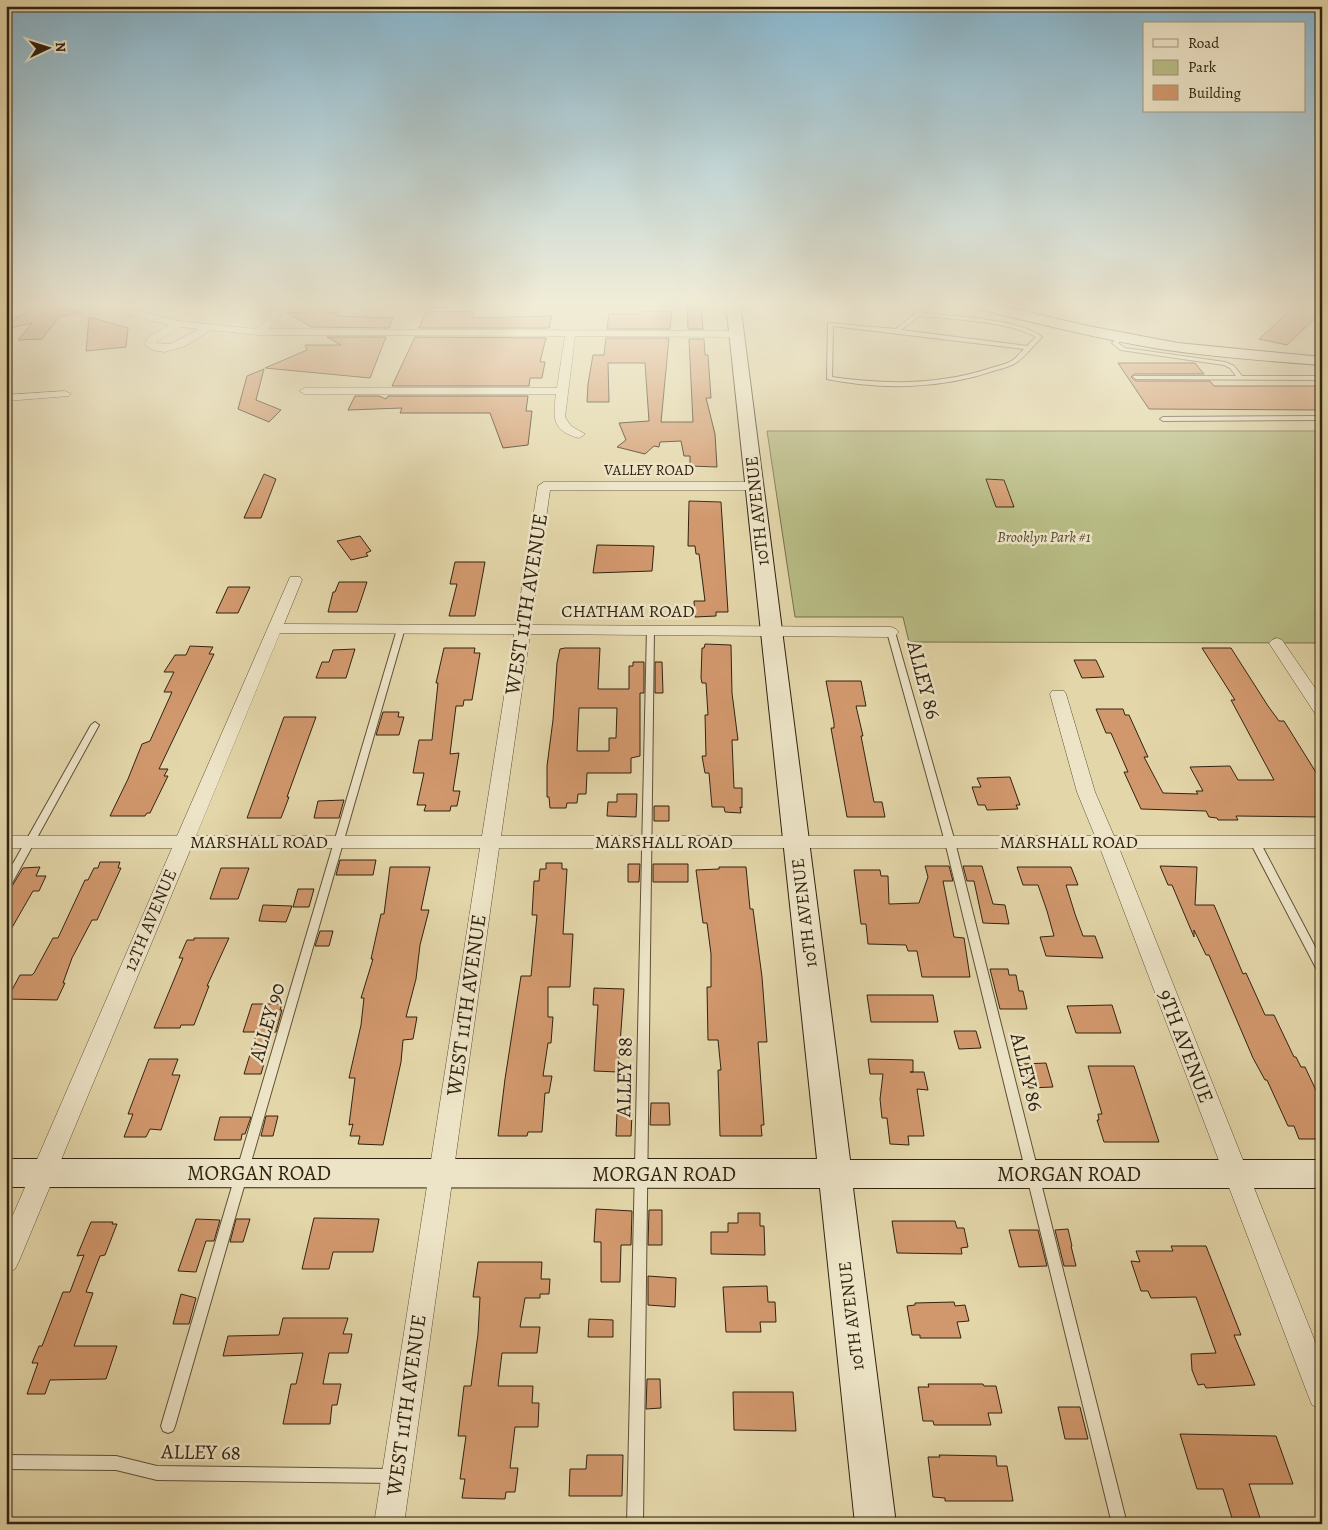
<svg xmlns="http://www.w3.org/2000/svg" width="1328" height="1530" font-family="Alegreya,serif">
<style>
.green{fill:#b8bc85;stroke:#74704b}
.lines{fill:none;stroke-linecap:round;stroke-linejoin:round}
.stream{stroke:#6d7d6b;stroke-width:4}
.building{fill:#d2986d;stroke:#312311;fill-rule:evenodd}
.lane-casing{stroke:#5e5037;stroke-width:2}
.street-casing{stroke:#5e5037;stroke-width:1}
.secondary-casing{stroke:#312311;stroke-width:2}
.lane{fill:#ede4c7;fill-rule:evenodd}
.street{fill:#ede4c7;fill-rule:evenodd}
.secondary{fill:#ede4c7;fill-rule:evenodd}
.labels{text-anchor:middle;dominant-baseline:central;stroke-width:5;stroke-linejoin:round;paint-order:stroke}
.far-street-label{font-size:15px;fill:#312311;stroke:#ede4c7}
.far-park-label{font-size:15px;font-style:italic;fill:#53492e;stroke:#ede4c7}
.street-label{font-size:18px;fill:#312311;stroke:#ede4c7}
.near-street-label{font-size:21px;fill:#312311;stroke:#ede4c7}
</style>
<rect width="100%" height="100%" fill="#e3d6a9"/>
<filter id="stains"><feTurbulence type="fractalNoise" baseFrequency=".004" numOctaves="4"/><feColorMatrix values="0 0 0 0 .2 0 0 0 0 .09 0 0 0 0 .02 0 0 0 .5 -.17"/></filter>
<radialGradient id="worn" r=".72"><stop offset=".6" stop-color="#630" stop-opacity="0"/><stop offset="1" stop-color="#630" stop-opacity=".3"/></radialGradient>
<path class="green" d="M767,431h555v212l-413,-1 -6,-25h-108z"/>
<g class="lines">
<path class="stream" d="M179,305l6,-2"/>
</g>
<path class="building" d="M687,303h14l2,26h-15z
M1299,303h23v9l-35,33 -28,-6z
M42,305l42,7 -25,5 -17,22 -24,1 14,-17 -26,6v-7z
M309,309h20l-3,4h12l-2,3 57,2 -4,10 -78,-1 -25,-15 21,1z
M474,311l-2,7 80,-2 -3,12h-130l7,-16z
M639,311h33l-2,18h-63l2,-15h30z
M89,317l39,11 -2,19 -40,4z
M327,337h59l-16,41 -105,-10 42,-18 -2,-5h36z
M415,337l131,1 -6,24h5l-3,16h-12l-1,8h-137z
M606,338h63l-8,84h32l-4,-83h15l1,16h3l3,43h-5l9,36 2,33 -27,-1v-10h-6l-3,-15 -21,1 -1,5 -5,-1 -9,8 -28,-7 9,-7 -7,-17 30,-2 -4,-58h-37l1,39h-22l1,-18 5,-29h11z
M1118,363h77l9,11h-70l-3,3 5,4h74l4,5h108v24l-173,-1z
M264,369l-8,31 25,10 -12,12 -31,-13 9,-33z
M355,396h24l7,3 2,-3h140l-2,15h6l-4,34 -25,3 -13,-35h-90l2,-5 -54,2z
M264,474l12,5 -15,39h-17z
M986,479l18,1 10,27h-18z
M689,501l32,1 7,110h-12v4l-21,1 -1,-16h11l-6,-47h-3l-1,-8h-7z
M360,536l11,15 -5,2 2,3 -17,4 -14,-19z
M597,545l57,1 -2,25 -59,2z
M455,562h30l-10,54h-26l8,-32h-7z
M339,582h28l-10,30h-29l5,-20h2z
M228,587h22l-12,26h-22z
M705,644l26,1 1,48 6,47h-6l2,48h8v20l-2,-1 1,6 -16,-1 -1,-5h-12l-3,-34h-4l-3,-17h4l-1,-41h3l-2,-32h-4l-1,-5 1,-30h2z
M190,646l23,1 -4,7h5l-55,115h9l-4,7h4l-18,37h-3l-2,3h-35l18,-37 14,-35 8,-3 22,-49h-8l10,-20h-10l11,-17h11z
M444,648h31l-1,5h6l-8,47h-8l-1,6h-7l-6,48 9,-1 -6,38h7l-3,15h-6l-1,5h-26l2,-6h-9l7,-32h-11l6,-33h13l6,-57h-2z
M565,648h35l-2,41h31v-23h4v-4h11v31h-4v63l-9,2v15h-44l-1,21h-8l-1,9h-10l-1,5h-16l-1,-11h-2v-31l6,-46 4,-57 3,-14zM579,708h38l-1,30h-7v13h-32z
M1202,648h29l37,58 11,15h5l38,61v35l-86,-1 2,4h-20l-1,-2 -8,-1 -3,-6 -65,-2 -17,-37h4l-17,-39h-5l-10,-24h27l2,6h4l19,42h-4l19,36 35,1 -2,-3h7l-13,-24 40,-1 8,14h36l-43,-80h4z
M355,649l-9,29h-30l6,-16h7l4,-12z
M1074,660h22l8,17 -22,1z
M655,662h7l1,31h-8z
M826,681h35l5,25h-10l7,30h-2l13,66h8l3,15h-38l-16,-89h3v-5z
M383,712h16l-1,5h6l-5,18h-23z
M284,717h32l-29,80h2l-8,21h-34z
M1010,777l10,28h-4l2,4 -31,1 -2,-5h-7l-6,-18h9l-4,-9z
M617,794h20l-1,23 -29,-1 1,-14h9z
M344,800l-5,18h-25l4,-17z
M654,806h15v15h-15z
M340,860h36l-3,15h-37z
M100,862h20l-2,6h3l-24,52h-5l-20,38 -9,25h2l-8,17 -50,-1 13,-24h12l2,-2 19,-35h5l27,-58h3l6,-12h4z
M546,863h16v6h5l-4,65h10l-3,53h-22v30h5l-2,26h-3l-5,33h9l-3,17h-4l-3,39h-14l-1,4h-29l7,-57 16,-103h10l6,-61h-5l2,-34h5l1,-12h6z
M628,864h12l-1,18h-11z
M653,864h35v18h-35z
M925,866h24l4,15h-10l11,56 10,1 6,39h-48l-5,-26h-9l-2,-6 -38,-1 -2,-20h-5l-7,-54h26l1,6h7l1,28 30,-1 9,-26z
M963,866h19l11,38 12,1 4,19 -26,-1 -9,-42h-7z
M1160,866l37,1 -2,38h19l29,69 3,-1 19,42h9l20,42h2l5,10h4l17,36v36h-23l-5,-13h-6l-21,-46h-2l-12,-22 -44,-103h-3l-12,-25v7l-22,-52h-4z
M40,867l-4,9h10l-7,15h-6l-27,47v-48l6,-4 11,-18z
M390,867h40l-9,43h8l-9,35 -4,34 -10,38h11l-4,22 -10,1 -2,22 -18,83 -25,-1 2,-8h-10l3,-12 -4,1 6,-47h-6l12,-53 3,-27h-3l12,-39h-2l10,-45h3z
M719,867h27l4,42h3l9,68 5,65h-9l6,83h-3l1,11h-42l-2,-66h3l-3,-30h-10l-1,-53h4v-33l-4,-31h-4l-7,-53 23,-1z
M1017,867h54l7,18h-12l9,29 8,22h12l8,22 -57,-2 -6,-19 14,-1 -7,-25 -9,-26h-15z
M221,868h28l-11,31h-28z
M298,889h16l-5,18h-16z
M263,905l29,1 -6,16 -27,-1z
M320,931h13l-4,15h-14z
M194,938h35l-22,48h2l-15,39h-13l-1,3h-26l29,-70h-4l8,-18h7z
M990,969h18l1,6h7l3,16h4l4,18h-27z
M594,988l30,1 -6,83 -24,-1 4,-66h-5z
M867,995h66l5,27h-67z
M252,1004h30l-2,6h2l-6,22h-3l-12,42h-17l13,-42h-14z
M1112,1005l9,28h-45l-9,-27z
M954,1031h22l5,17 -22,1z
M149,1059h29l-6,16h8l-19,55 -11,-1 -4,8h-22l9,-23h-5z
M868,1059l45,1v12h-3h14l4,18 -11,-1 7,47h-16l1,9 -19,-1 -3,-26h-5l-2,-19 3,-25h-13z
M1046,1063l7,24 -24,1 -7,-24z
M1088,1066h46l25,76h-55l-7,-22h2l-1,-6h4z
M651,1103h18l1,22h-20z
M617,1113h15l-1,23h-15z
M266,1116h12l-5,20h-12z
M220,1117h31l-6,17h-3l-1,6h-27z
M596,1209l36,2 -1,34h-10l-1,37h-19v-40h-7z
M649,1210h13v35h-14z
M738,1213h22v13h4l1,29 -54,-1v-22h17v-9h10z
M314,1218l65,1 -6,33h-40l-4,17h-27z
M196,1219l24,1 -6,21h-8l-10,31 -18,-1z
M236,1219h14l-7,23h-13z
M892,1221h63l2,7h7l4,19 -7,1 1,6 -65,-1z
M91,1222h22l-1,2h5l-12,31 -5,1 -14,36 7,1 -19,53h43l-11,33 -56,1 -5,14h-18l11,-31h-6l7,-17h3l21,-54h7l14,-37 -7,1z
M1068,1229l4,17h-1l5,20h-12l-9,-36z
M1009,1230h29l9,36 -28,1z
M1171,1246h35l35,89h-7l21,50 -49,3 -2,-4 -6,1 -6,-15 -1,-16 25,-1 -20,-56 -45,1 -3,-7h-7l-10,-30 9,1 -4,-11h37z
M478,1262h64l-1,17h9l-1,15h-9v4h-15l-5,29h20l-3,26h-35l-4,33h35l-1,17h7l-1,24h-23l-5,41h8l-3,24h-9l-1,7 -43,-1 3,-19h-5l6,-43h-8l6,-50h7l7,-52 2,-37h-7z
M648,1276l28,2 -1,29 -27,-2z
M767,1286l1,16h7l1,20h-16l1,10h-35l-3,-45z
M181,1294l15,4 -7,26h-16z
M954,1302l1,4 10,-1 4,16 -12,1 4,16h-41v-3h-8l-5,-29 8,-1v-2z
M283,1318h65l-5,16h9l-4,19h-19l-6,31h18l-4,21h-5l-2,19h-47l8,-40h5l7,-31 -80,3 5,-20 51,-1z
M589,1319l24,1v17h-25z
M647,1379h13l1,29 -15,1z
M928,1384h55l1,2h12l6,27h-14l3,12h-57l-1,-4h-10l-5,-34h11z
M733,1392h60l3,39 -62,-1z
M1058,1407h22l8,32h-23z
M1180,1434l96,2 17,48h-44l11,34h-28l-9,-29h-26z
M587,1455h36l-1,41h-53l1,-27h16z
M939,1455l57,1 1,10h10l6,35h-68v-3l-12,-1 -5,-40h12z"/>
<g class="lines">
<defs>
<path id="lane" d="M403,303l10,2h242l8,-2 -7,4h-244z
M928,303h5l-11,10c29,3 98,6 120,24 -7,7 -19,22 -28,27 -6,3 -14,5 -21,7 -52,18 -112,19 -166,8l1,-56 68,6zM919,316c32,3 89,5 117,21l-9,9 -126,-16zM833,326l191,23c-4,4 -7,8 -11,11 -6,4 -15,6 -22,8 -51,17 -106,17 -159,9z
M1119,336l5,1 -6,6 7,5 100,14 9,4 8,10h80v4l-186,-1 -3,-2 1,-1h102l-6,-8 -6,-3 -103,-15 -9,-7z
M1322,416v4l-159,1 -3,-2 3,-2z
M398,626h3l4,2 -230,798 -2,5 -5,2 -5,-2 -2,-5z
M647,628h3l4,2 -11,894h-16z
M888,630h6l1,2 60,210 172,682h-15l-167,-682 -58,-210z
M95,722l4,3 -88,160 -2,2 -3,1v-12l85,-151z
M1255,839l5,3 62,118v14l-4,-1 -1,-3 -67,-128z
M6,1455l110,1 41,10 236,3 5,2 2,5 -2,5 -5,2 -236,-3 -41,-10 -110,-1z"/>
<path id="street" d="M90,303h16l72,18 78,8 15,-13 1,-4 -5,-9h8l5,5 1,8 -12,13 468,2 5,3 -5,3 -162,-1 -10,81 6,9 14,8 -6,4c-27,-7 -26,-20 -23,-44h-251l-6,-3 6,-3h252l8,-52 -307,-1 -47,-5 -28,17 -19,5 -12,-2 -8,-6 4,-7 21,-12 -77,-20zM180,327l19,2 -29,15 -15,-1z
M65,391l6,3 -2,2 -63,5v-6z
M544,482h211l6,4 -6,4h-205l-19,135 360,2 5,2 3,3 -3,3 -5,2 -361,-3 -29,202h594l-18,-44 -27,-98 2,-3h12l2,3 29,98 19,44h208v12h-203l203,511v50l-10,-4 -4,-10 -208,-547h-601l-95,676h-30l106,-676h-289l-172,413 -4,8 -9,4v-42l166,-383h-166v-12h171l113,-259h10l2,3 -18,44 232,1 22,-139zM280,633l234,1 -32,202h-286z
M1277,638l5,2 40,58v18l-6,-1 -47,-72 3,-3z"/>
<path id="secondary" d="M726,303h14l110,857h472v28h-469l43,336h-41l-35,-336 -814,-1v-28h811z
M965,303h23l100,23 90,17 144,14v8c-54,-4 -109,-8 -162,-16 -65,-11 -129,-27 -193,-43z"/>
</defs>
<use href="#lane" class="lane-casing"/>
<use href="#street" class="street-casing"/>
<use href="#secondary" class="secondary-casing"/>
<use href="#lane" class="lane"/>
<use href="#street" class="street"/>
<use href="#secondary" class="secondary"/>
</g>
<linearGradient id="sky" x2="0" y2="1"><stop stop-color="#87b6ce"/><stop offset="0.59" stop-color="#f2edd8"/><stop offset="1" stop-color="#f2edd8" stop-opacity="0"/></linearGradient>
<rect width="1328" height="517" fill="url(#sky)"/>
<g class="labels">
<g class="far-street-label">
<text x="649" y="470">VALLEY ROAD</text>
</g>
<g class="far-park-label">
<text x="1044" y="537">Brooklyn Park #1</text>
</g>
<g class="street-label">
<text transform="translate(757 511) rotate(-96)">10TH AVENUE</text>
<text x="628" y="611">CHATHAM ROAD</text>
<text x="259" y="842">MARSHALL ROAD</text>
<text x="664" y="842">MARSHALL ROAD</text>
<text x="1069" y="842">MARSHALL ROAD</text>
<text transform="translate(804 913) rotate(-97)">10TH AVENUE</text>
<text transform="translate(150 920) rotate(-67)">12TH AVENUE</text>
<text transform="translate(851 1316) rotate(-97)">10TH AVENUE</text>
</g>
<g class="near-street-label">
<text transform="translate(526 604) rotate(-81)">WEST 11TH AVENUE</text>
<text transform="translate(924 680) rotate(75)">ALLEY 86</text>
<text transform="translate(466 1005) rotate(-82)">WEST 11TH AVENUE</text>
<text transform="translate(267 1022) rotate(-74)">ALLEY 90</text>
<text transform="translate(1186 1046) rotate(69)">9TH AVENUE</text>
<text transform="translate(1027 1072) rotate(76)">ALLEY 86</text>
<text transform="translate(624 1077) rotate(-89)">ALLEY 88</text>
<text x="259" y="1173">MORGAN ROAD</text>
<text x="664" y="1174">MORGAN ROAD</text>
<text x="1069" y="1174">MORGAN ROAD</text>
<text transform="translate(406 1405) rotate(-82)">WEST 11TH AVENUE</text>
<text transform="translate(201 1452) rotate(1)">ALLEY 68</text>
</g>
</g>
<rect width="1328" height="1530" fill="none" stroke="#e3d6a9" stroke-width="25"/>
<rect x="8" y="8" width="1313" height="1515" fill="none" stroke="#312311" stroke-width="2.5"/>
<rect x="12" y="12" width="1303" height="1505" fill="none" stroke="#312311"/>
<rect x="1143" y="22" width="162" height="90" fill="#ede4c7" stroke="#a2977e"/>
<rect x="1153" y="39" width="25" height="8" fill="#ede4c7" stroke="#a2977e"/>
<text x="1188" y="48" font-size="15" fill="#312311">Road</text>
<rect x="1153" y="60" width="25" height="15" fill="#b8bc85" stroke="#a2977e"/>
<text x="1188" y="72" font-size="15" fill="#312311">Park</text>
<rect x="1153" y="85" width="25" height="15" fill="#d2986d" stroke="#a2977e"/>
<text x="1188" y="98" font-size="15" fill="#312311">Building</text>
<g transform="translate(48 48) rotate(86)" stroke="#ede4c7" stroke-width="4" paint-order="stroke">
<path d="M0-4L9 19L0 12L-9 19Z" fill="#312311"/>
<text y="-8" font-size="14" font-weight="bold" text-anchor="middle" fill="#312311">N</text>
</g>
<rect width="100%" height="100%" filter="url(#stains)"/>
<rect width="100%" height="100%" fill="url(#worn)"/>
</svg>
